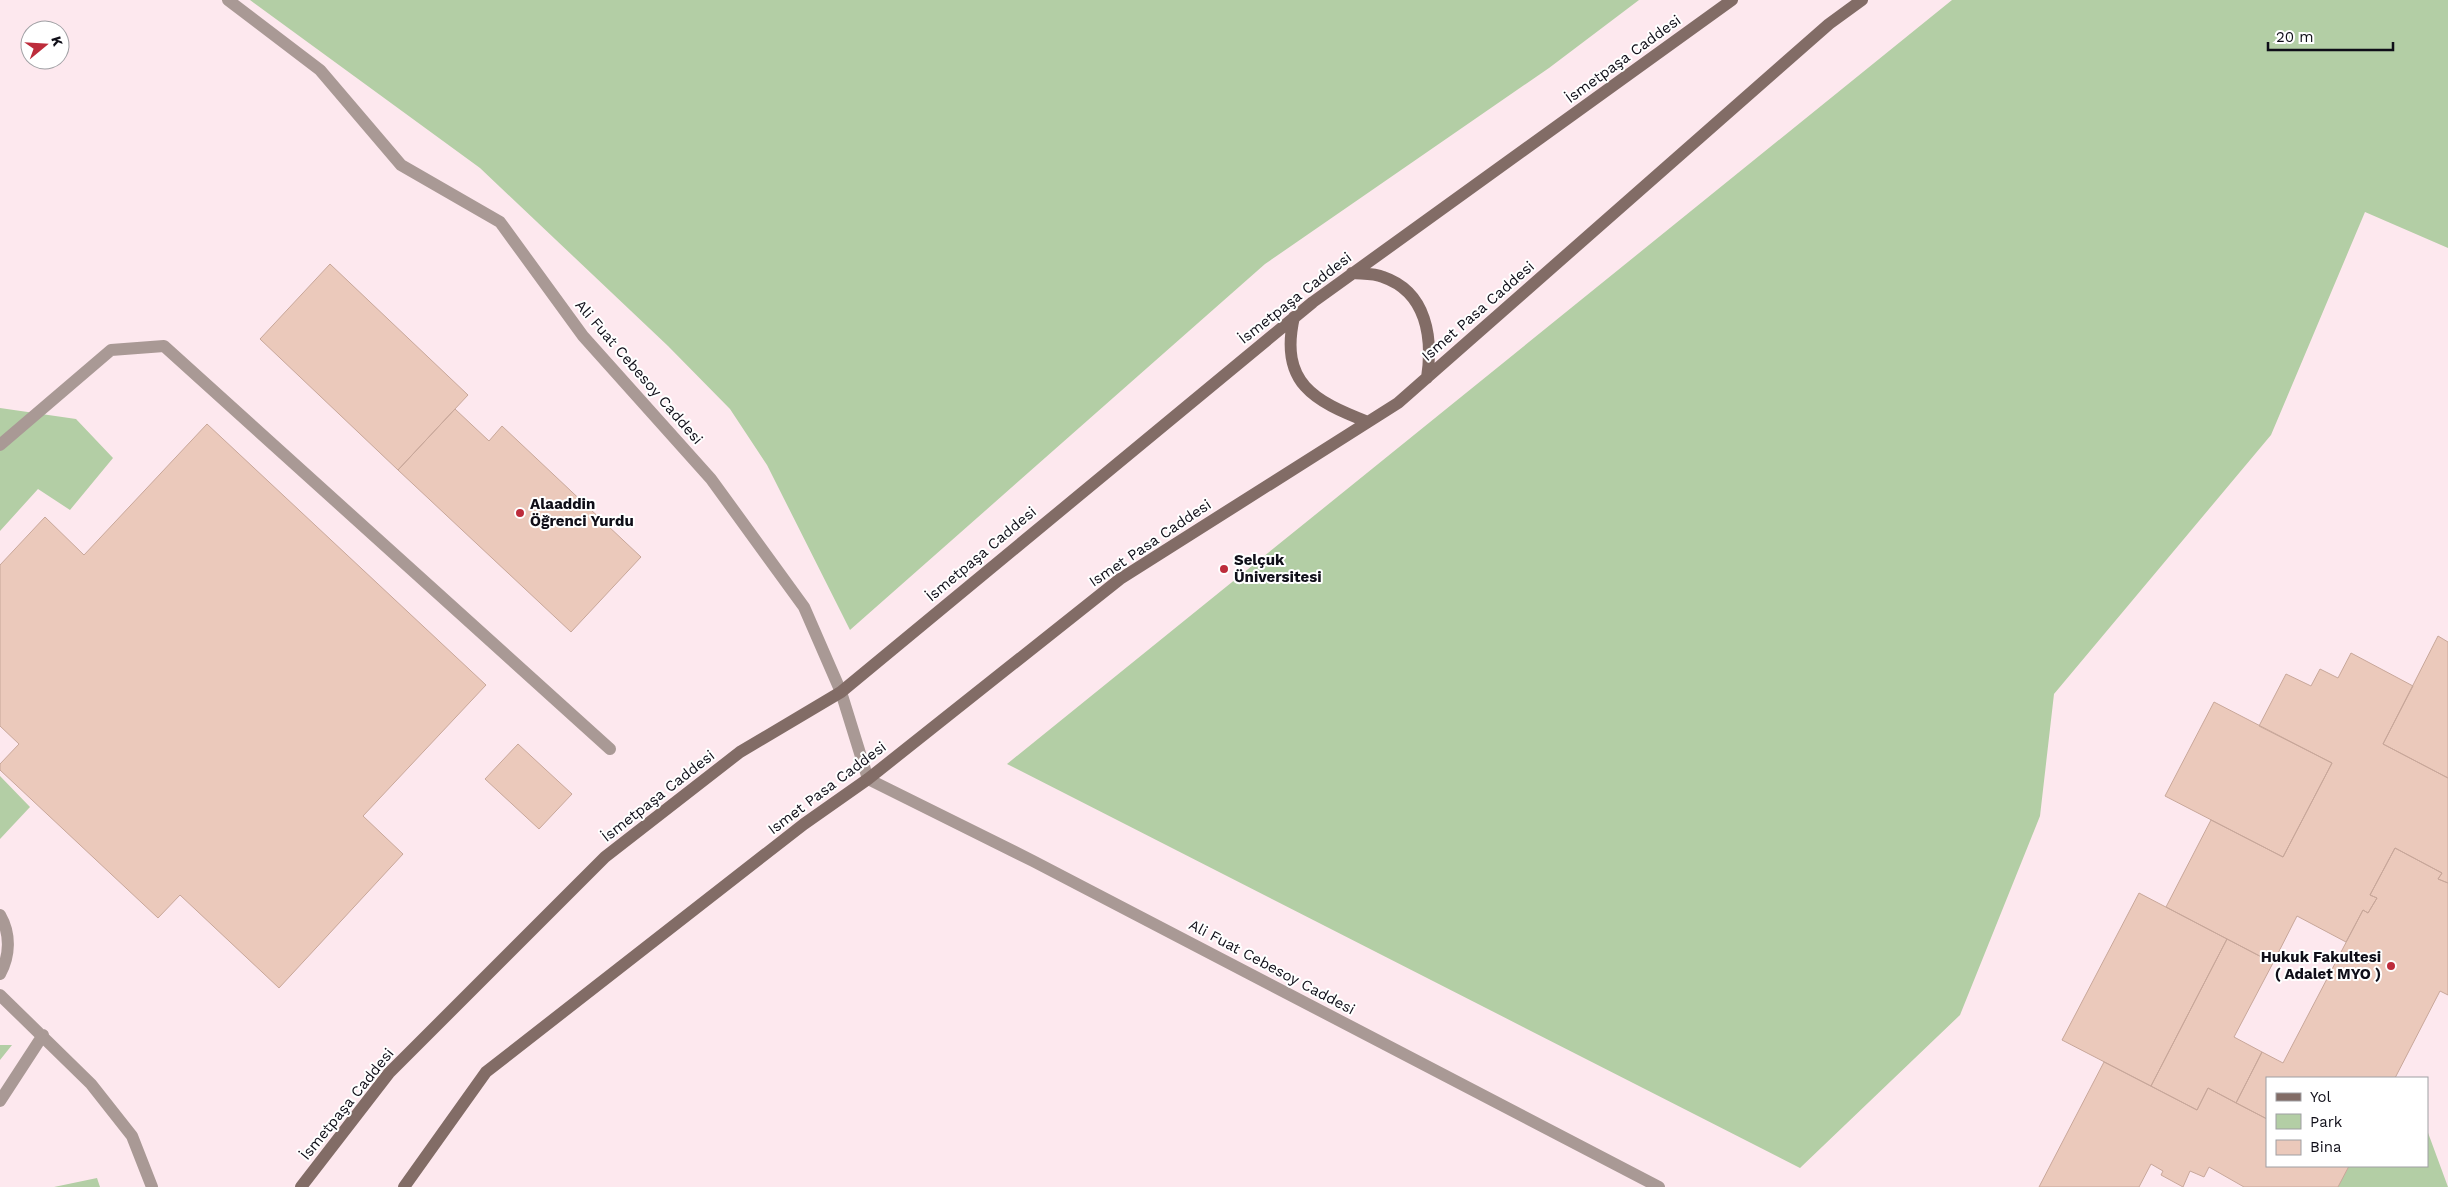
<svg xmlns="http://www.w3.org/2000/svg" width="2448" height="1187" font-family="'Work Sans',sans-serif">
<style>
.education{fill:#fde8ee;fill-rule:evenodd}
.green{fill:#b3cea5}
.building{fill:#ebc9bb;stroke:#c8a79a}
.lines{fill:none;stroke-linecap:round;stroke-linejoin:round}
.service{stroke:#a99995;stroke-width:12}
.minor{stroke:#a99995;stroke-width:12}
.secondary{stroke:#826c66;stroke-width:12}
.poi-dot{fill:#bd2c3b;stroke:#fff;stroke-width:2}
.labels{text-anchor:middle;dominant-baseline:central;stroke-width:4;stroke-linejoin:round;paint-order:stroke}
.street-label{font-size:15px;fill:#0f0e18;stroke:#fff}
.poi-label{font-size:15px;font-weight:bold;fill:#0f0e18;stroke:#fff;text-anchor:start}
</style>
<rect width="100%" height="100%" fill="#f8f7fe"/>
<path class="education" d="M0,0h2448v1187h-2448zM30,30h30v30h-30zM2267,1078h160v88h-160z"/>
<path class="green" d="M250,0h1389l-90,68 -284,196 -415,366 -83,-165 -37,-56 -62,-63 -188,-178z
M1952,0h496v248l-83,-36 -94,223 -217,259 -14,122 -80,199 -160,153 -793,-404z
M0,408l76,11 37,39 -43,52 -32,-21 -38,42z
M0,776l30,31 -30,32z
M0,1045h12l-12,15z
M2427,1130l21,57h-130l11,-21h98z
M97,1178l3,9h-46z"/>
<path class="building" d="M330,264l138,131 -70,75 -138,-131z
M455,409l34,32 13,-15 139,131 -70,75 -173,-162z
M207,424l279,261 -123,131 40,38 -124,134 -99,-93 -22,23 -158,-148v-6l19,-20 -19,-18v-161l45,-48 39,38z
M2438,636l10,6v136l-65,-34z
M2351,653l62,33 -30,58 65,34v105l-10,-4 4,-6 -47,-25 -25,47 7,3 -9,15 -5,-3 -17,32 -49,-26 -24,47 -107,-56 45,-87 72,37 49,-94 -73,-37 27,-52 25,12 9,-17 18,9z
M2214,702l118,61 -49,94 -118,-61z
M518,744l54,50 -33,35 -54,-50z
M2395,848l47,25 -4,6 10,4v112l-8,-4 -45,87h-128v41l-31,-16 26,-51 21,11 80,-153 5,3 9,-15 -7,-3z
M2139,893l88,46 -76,147 -89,-46z
M2227,939l46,24 -39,74 28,15 -26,51 -28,-15 -11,22 -46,-24z
M2104,1062l93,48 11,-22 59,31v47h82l-11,21h-94l-35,-20 -5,10 -14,-6 -7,16 -22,-12 2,-4 -12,-7 -12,23h-100z"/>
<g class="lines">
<path class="service" d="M228,0l92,70 81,95 99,57 83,114 128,143 93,128 37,85
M868,779l165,82 626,326"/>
<path class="minor" d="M0,445l111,-95 53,-4 446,403
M841,692l27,87
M0,915c11,19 10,41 0,59
M0,995l91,89 41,52 20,51
M0,1101l43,-66"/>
<path class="secondary" d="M1352,273c10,1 22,0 31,4 44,15 50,61 44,101
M1294,317c-15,66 20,84 74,105
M301,1187l88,-114 216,-216 135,-105 101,-60 472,-390 419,-302
M404,1187l82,-115 318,-248 64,-45 252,-200 278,-176 431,-379 33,-24"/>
</g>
<g class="poi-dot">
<circle cx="520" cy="513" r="5"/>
<circle cx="1224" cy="569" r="5"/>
<circle cx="2391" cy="966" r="5"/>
</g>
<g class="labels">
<g class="street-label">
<text transform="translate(1623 59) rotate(-36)">İsmetpaşa Caddesi</text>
<text transform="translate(1295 298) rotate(-38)">İsmetpaşa Caddesi</text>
<text transform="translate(1478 311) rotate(-41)">Ismet Pasa Caddesi</text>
<text transform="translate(639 372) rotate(49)">Ali Fuat Cebesoy Caddesi</text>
<text transform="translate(1150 543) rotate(-34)">Ismet Pasa Caddesi</text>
<text transform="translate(981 554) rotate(-40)">İsmetpaşa Caddesi</text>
<text transform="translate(827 788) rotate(-37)">Ismet Pasa Caddesi</text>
<text transform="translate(658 796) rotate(-38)">İsmetpaşa Caddesi</text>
<text transform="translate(1272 967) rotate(28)">Ali Fuat Cebesoy Caddesi</text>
<text transform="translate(347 1104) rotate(-51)">İsmetpaşa Caddesi</text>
</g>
<g class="poi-label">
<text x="530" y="504">Alaaddin<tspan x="530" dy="17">Öğrenci Yurdu</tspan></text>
<text x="1234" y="560">Selçuk<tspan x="1234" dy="17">Üniversitesi</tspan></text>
<text x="2381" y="957" text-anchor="end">Hukuk Fakultesi<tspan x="2381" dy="17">( Adalet MYO )</tspan></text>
</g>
</g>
<rect x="2266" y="1077" width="162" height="90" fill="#ffffff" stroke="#9f9fa3"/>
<rect x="2276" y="1093" width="25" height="8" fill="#826c66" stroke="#9f9fa3"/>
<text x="2310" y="1102" font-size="15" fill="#0f0e18">Yol</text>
<rect x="2276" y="1114" width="25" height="15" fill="#b3cea5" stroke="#9f9fa3"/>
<text x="2310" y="1127" font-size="15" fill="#0f0e18">Park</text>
<rect x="2276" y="1140" width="25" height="15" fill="#ebc9bb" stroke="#9f9fa3"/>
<text x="2310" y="1152" font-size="15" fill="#0f0e18">Bina</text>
<g transform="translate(45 45) rotate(72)"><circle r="24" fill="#ffffff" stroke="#9f9fa3"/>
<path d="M0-4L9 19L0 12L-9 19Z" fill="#bd2c3b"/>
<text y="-8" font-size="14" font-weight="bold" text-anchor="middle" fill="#0f0e18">K</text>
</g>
<path d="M2268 42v8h125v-8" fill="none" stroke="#0f0e18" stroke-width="2.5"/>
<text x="2276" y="42" font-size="15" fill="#0f0e18" stroke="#ffffff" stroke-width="4" paint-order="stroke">20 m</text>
</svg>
